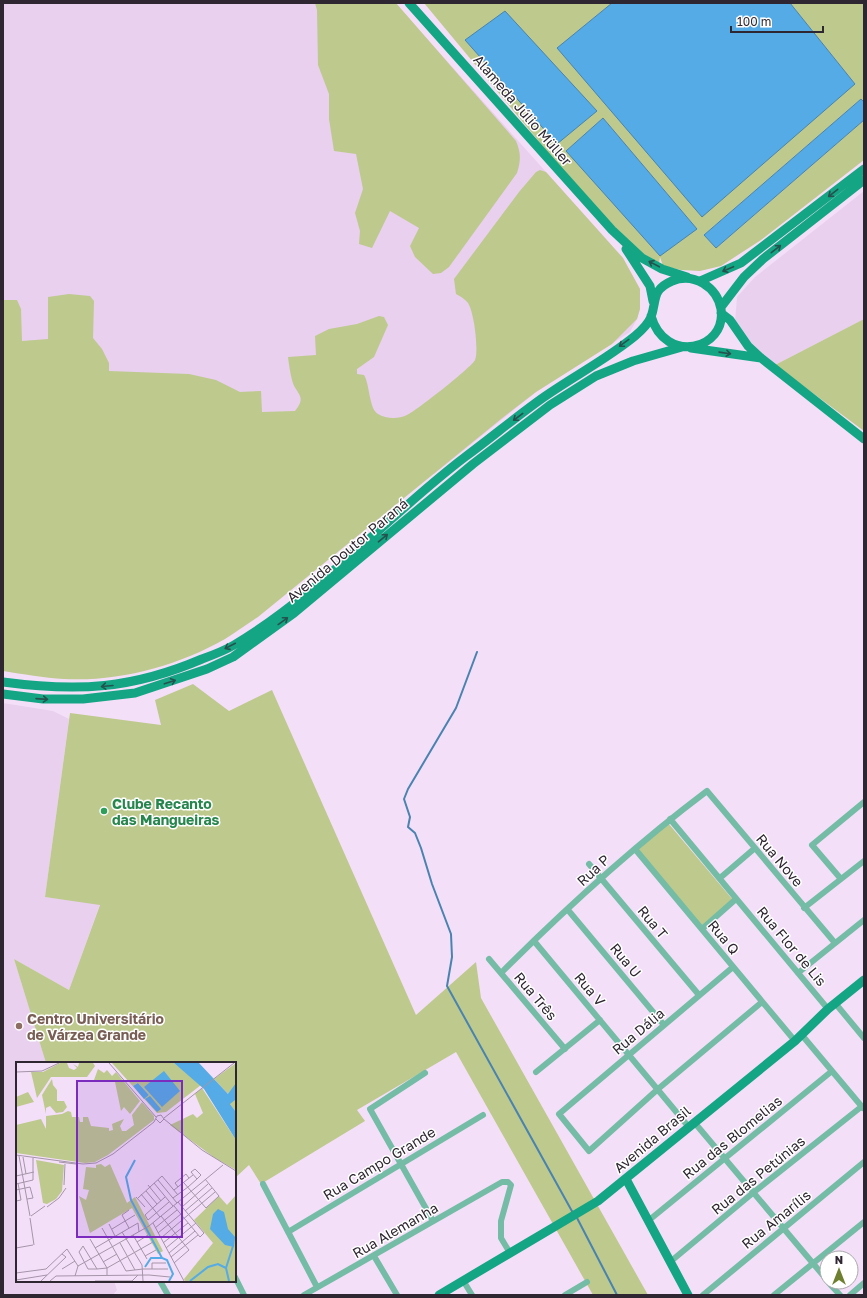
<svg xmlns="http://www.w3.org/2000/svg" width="867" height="1298" font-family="'Golos Text',sans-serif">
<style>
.built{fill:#e8d0ee}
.green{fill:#bec98d;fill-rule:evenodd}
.water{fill:#54abe5;stroke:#4983af}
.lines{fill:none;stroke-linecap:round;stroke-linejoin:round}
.stream{stroke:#4983af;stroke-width:2}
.street{stroke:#74bca5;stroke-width:6}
.secondary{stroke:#14a585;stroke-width:9}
.oneway{stroke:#25524e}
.leisure-dot{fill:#2e9e5b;stroke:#fff;stroke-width:1.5}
.education-dot{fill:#8d6e63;stroke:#fff;stroke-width:1.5}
.labels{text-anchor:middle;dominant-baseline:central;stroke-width:3;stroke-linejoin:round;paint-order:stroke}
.street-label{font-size:14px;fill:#2e2630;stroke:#fff}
.leisure-label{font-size:14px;font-weight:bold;fill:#27864d;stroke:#fff;text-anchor:start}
.education-label{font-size:14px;font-weight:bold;fill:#785e54;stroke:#fff;text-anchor:start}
.inset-river{fill:none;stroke:#54abe5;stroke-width:2}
.inset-road{fill:none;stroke:#a595a9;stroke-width:1}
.view{fill:#7b2cbf;fill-opacity:0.15;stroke:#7b2cbf;stroke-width:2}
.inset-edge{fill:none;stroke:#2e2630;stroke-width:2}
</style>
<rect width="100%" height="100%" fill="#f4dff9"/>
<path class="built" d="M3,3h392l228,255 17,31v20l-3,10 -7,13 -94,60 -102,82 -431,-97z
M864,191v128l-89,46 -35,-33 -5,-10 2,-25 18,-20z
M3,703l50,8 16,8 -24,178 55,7 -31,86 -55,-31 32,104h-29v218h97l3,9 -4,5h-110z"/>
<path class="green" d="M315,3h81l120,138c5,12 5,19 1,32l-68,94 -8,6 -8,1 -18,-17 -5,-11 9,-18 -29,-17 -18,37 -13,-4 1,-13 -5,-18 8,-24 -7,-35 -22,-3 -5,-32v-25l-11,-29 -1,-55z
M424,3h188l-54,45 297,36 -65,-81h74v99l-3,-3 -157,136 12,13 148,-128v40l-103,80 -40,26 -21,5 -19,-1 -18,-4 -3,-9 -1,6 -22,-13 -28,-29 -58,-65zM603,118l93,110v1l-130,-78z
M540,170l6,2 77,86 17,31v20l-3,10 -25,25 -76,48 -35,27 -243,198c-11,7 -22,15 -33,22 -47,27 -107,43 -161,40 -20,-1 -41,-5 -61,-8v-371h14l4,9 1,32 26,-2v-42l21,-3 21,2 4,5 -1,37 9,11 7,14v8l80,3 27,6 24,12 21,-1 1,21 33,-1c13,-16 0,-17 -3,-31 -2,-8 -3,-15 -4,-23l28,-2 -1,-19 14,-7 28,-5 22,-8 5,1 4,8 -14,32 -17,12v5l7,1c6,10 5,34 14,39 8,5 21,5 29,1 8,-3 66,-49 68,-55 4,-10 -1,-48 -7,-57 -3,-4 -8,-7 -12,-9l-2,-15 65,-87 17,-20z
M864,319v112l-89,-66z
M193,684l36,27 43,-21 144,325 60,-53 5,36 167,297h-55l-137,-243 -99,58 8,11 -104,63 -12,-19 -14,13v-115h-189l-32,-104 55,31 31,-85 -55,-8 25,-184 91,12 -6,-25z
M668,823l65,77 -31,26 -65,-77z"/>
<path class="water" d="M612,3h178l65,81 -153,133 -145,-169z
M505,11l92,100 -40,33 -92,-104z
M861,99l3,3v18l-148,128 -12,-13z
M603,118l94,111 -37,27 -94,-105z"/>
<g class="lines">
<path class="stream" d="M477,652l-21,56 -48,81 -4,10 6,18 -2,10 7,6 6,15 11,36 19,50 1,23 -5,29 126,227
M576,1216l41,79"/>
<path class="street" d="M670,819l158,190
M635,849l160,192
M589,864l110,131
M720,878l35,-30
M841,879l-29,-34 52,-43
M804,908l60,-47
M568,910l96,115
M702,929l34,-30
M534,941l154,185
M489,959l76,90
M733,967l-174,147 30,37 69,-62 104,-87
M501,973c65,-65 133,-127 206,-182l128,152
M798,973l66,-53
M835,1003l29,35
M801,1034l62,74
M536,1072l64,-52
M425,1073l-55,36 63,112
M694,1122l133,158
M263,1184l54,103
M648,1221l184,-150
M288,1232l195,-117
M374,1256l23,39
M670,1262l84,-70 107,-85
M235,1277l9,18
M160,1281l8,14
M464,1282l8,13
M828,1282l12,13
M304,1295l198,-113h6l3,3 -10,36v17l9,15
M565,1295l22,-13
M703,1295l161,-133
M774,1295l90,-73
M850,1295l14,-12"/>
<path class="secondary" d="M409,3l203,227 30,28 20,11 25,8
M626,249l24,37 3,15
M700,281l41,-18 123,-94
M721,307l23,-30 19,-18 101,-79
M721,313l9,7 18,26 13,12 103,81
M691,348l70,10
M3,682c75,10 129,7 199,-23 11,-4 22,-8 32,-14 86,-51 152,-128 231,-188 27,-20 52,-41 79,-60 30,-21 63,-38 91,-61 6,-5 13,-12 16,-19 6,-16 0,-27 21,-36 22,-9 45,6 49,28 6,41 -56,56 -70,7
M3,694l40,5h40l52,-6 72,-24 26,-12 61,-44 179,-149 77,-59 46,-29 37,-15 49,-14
M626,1179l62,116
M439,1295l159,-94 197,-160 33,-32 36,-29"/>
</g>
<defs><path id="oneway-shaft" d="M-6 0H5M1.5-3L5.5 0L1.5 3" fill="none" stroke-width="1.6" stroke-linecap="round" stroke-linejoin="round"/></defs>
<g class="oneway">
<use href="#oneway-shaft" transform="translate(833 193) rotate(142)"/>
<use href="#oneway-shaft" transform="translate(776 249) rotate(-38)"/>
<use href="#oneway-shaft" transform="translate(654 264) rotate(-152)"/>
<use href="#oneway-shaft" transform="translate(728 269) rotate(157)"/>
<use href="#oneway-shaft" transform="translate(624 343) rotate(144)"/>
<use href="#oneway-shaft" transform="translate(725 353) rotate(8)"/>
<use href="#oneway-shaft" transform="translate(518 417) rotate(143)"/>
<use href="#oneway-shaft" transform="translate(383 538) rotate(-40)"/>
<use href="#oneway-shaft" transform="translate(283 621) rotate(-36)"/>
<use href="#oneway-shaft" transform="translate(230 646) rotate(153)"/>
<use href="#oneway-shaft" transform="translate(170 682) rotate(-18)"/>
<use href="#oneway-shaft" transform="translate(107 686) rotate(175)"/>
<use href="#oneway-shaft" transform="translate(42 699) rotate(4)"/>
</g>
<circle class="leisure-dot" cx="104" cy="811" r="4"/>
<circle class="education-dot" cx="19" cy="1026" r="4"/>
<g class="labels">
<g class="street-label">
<text transform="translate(523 110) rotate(49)">Alameda Júlio Müller</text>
<text transform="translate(347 550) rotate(-40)">Avenida Doutor Paraná</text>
<text transform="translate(780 860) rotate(50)">Rua Nove</text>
<text transform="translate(593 870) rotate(-43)">Rua P</text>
<text transform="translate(653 922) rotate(50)">Rua T</text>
<text transform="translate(724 937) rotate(50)">Rua Q</text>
<text transform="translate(792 946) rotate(50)">Rua Flor de Lis</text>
<text transform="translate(626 960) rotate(50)">Rua U</text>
<text transform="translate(590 989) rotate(50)">Rua V</text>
<text transform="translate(536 996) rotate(50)">Rua Três</text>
<text transform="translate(638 1031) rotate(-40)">Rua Dália</text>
<text transform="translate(732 1137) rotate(-39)">Rua das Blomelias</text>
<text transform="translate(652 1139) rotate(-40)">Avenida Brasil</text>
<text transform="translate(379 1163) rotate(-31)">Rua Campo Grande</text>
<text transform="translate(758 1175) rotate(-39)">Rua das Petúnias</text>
<text transform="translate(776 1219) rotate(-39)">Rua Amarílis</text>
<text transform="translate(395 1230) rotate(-30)">Rua Alemanha</text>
</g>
<g class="leisure-label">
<text x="112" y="803">Clube Recanto<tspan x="112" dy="16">das Mangueiras</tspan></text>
</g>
<g class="education-label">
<text x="27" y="1018">Centro Universitário<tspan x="27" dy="16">de Várzea Grande</tspan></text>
</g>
</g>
<g transform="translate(16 1062)">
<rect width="220" height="220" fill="#f4dff9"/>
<path d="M44,1h7l2,5 5,2 3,-2 -4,-4 5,3 1,-4h14l2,3 -8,11h-36l-14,21 -6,-26h12zM96,1h62l27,22 -35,27 -9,1zM122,21l11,12 -5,3 -11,-12zM220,1v49l-6,-8 1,-7 -17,-18zM82,7l6,4 3,-3 5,6 4,-4 24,29 -10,13 -6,-7 -3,4 -6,-29 -21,-2zM36,17l1,6 4,5v11h7l3,6 -4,5 -7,1 -6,-7 -4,2v6l-4,-19zM186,26l34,52v30l-21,-12 -45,-33 23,-11 4,4 6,-5 -8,-19zM12,30l6,10 -18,5v-10zM126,40l12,14v4l-46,35 -13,7 -10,1 -69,-10v-28l25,-6 5,10v-13l16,-2 6,-3 3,1 1,5h7l1,5h3v-5h5l3,9 18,2v3l4,-1 -1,-6 12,-5 -4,7 2,5h4l8,-6 -2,-10zM20,98l28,5 -2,26 -6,8 -9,5 -4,-1zM85,102l4,3 5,-3 17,39 8,-6 28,54 -5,3 -26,-46 -42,25 -11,-37 7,4 3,-10 -6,-1 3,-22 10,1v-3zM220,133v86h-51l-1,-2 29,-36 -19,-23 25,-24 8,9z" fill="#bec98d" fill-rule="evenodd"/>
<path d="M158,1h25l29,31 8,-11 -1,17 -5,4 6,8v28l-32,-51zM148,9l16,20 -18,16 -18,-20zM122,21l11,12 -5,4 -11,-13zM134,34l11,13 -4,3 -12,-13zM202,147l6,3 4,17 7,8 -1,10 -9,-2 -15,-16 3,-15z" fill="#54abe5"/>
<path class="inset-river" d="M119,98l-9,17 5,23 31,58 5,2 6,14 -4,7M129,205l6,-9h11M210,206l7,-22M174,219l18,-14 10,-3 8,4 3,13"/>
<path class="inset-road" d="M93,1l47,54M0,10l26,-1 17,-8M148,56l70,-55M148,57l38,31 34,21M0,93l67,9 13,-1 17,-9 41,-32 3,-6 4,-1 3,4 -4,4 -4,-4M3,94l11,60M7,95l3,17M43,100l17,2M0,114l18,-4M142,118l19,23M138,121l19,23M168,121l22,25 13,-12 -14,-17M0,122l17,-4v-22M48,123l1,-21M132,123l13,16M162,125l-3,-4 11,-9 3,4M0,128l14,-3M158,128l19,-15M130,129l11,13M125,132l19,23M120,135l9,10M149,135l-20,18 3,5 21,-18M122,136l24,-22 16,19M157,136l15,-11 9,-8 4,-4 -6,-6 -4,3 6,7M11,137l6,-1 -3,-11M0,139l5,-1 -3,-17M158,144l26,31 4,-4 -26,-31M31,145l12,-9 7,-10M166,145l26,-23M113,148l-7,5 7,13M169,149l27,-23M15,154l14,-10M145,154l28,34 -15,13M14,156l4,27M137,161l31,58M93,162l6,12M86,166l24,43 17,-2M139,166l22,-18M96,167l23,-14M106,170l20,33 1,16M142,171l23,-19M117,173l14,24M145,176l54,-46M74,177l17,29v7M121,180l11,-7M104,181l15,27M147,181l25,-20M0,186l17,-3M79,186l43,-25 1,9M150,186l30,-25M153,191l26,-22M129,194l11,-6M155,195l27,-22M87,200l14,-8M46,207l13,-8M81,207l-14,-23 -4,6 9,17h9l10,-1 46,-26M127,207h25M136,207v-6h14M0,211l30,-4 21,-20 11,17M59,214l3,-10 71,-40 74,-61M0,218l31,-5M25,219l25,-24 -4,-3M34,219l6,-5 93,-1 21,2M79,219h37l6,-6"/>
<path class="view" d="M61,19h105v156h-105z"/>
<rect width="220" height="220" class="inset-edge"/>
</g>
<rect width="867" height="1298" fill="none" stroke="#2e2630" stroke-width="8"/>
<g transform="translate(839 1270)"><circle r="19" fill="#ffffff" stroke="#aba8ac"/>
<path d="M0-3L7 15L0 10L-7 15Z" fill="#6e8030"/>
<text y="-6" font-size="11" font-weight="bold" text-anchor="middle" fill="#2e2630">N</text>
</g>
<path d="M731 26v6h92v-6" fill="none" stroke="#2e2630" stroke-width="2"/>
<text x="737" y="26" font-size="12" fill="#2e2630" stroke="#ffffff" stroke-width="3" paint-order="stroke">100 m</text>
</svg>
